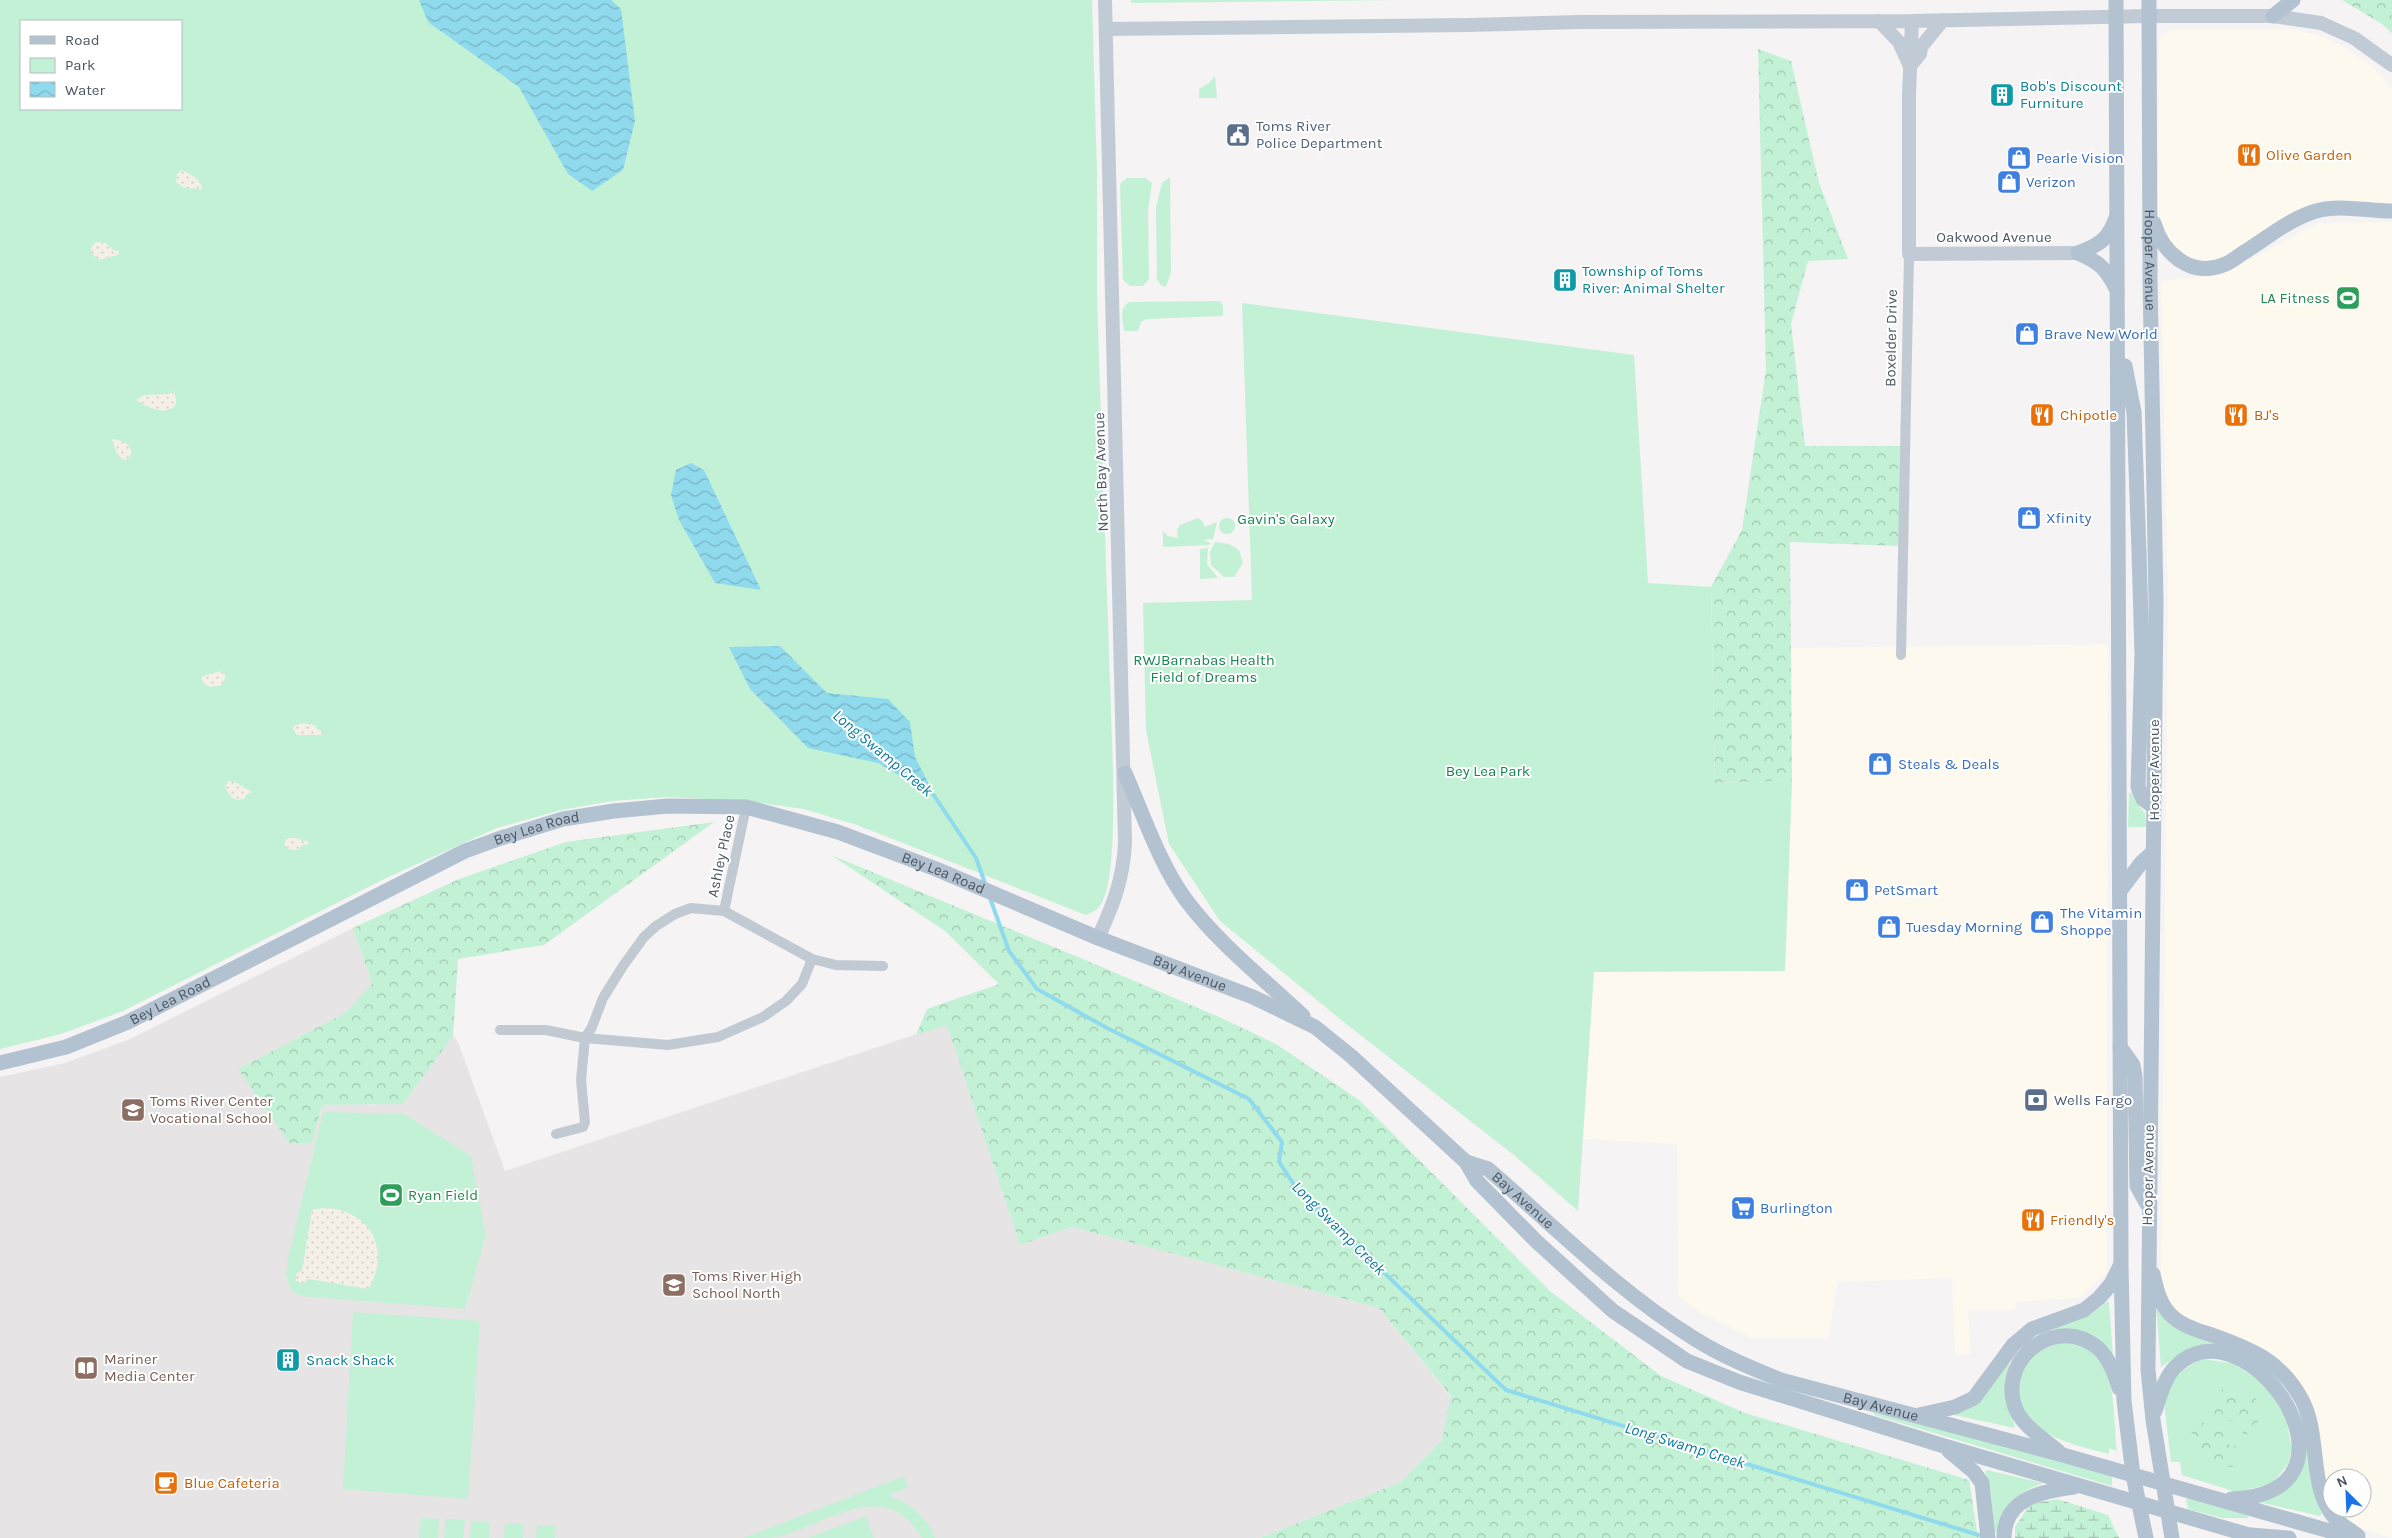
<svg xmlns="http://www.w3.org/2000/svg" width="2392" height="1538" font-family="Karla,sans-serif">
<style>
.commercial{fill:#fdf9ef}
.education{fill:#e6e4e5}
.green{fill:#c3f1d5;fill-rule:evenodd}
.forest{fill:url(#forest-crowns)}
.wetland{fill:url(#wetland-marsh)}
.sand{fill:url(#sand-dots)}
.water{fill:url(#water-waves)}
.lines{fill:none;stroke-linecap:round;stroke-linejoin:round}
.stream{stroke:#90daee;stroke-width:4}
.street{stroke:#c1cad2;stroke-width:10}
.secondary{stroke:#c1cbd6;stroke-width:14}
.primary{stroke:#b3c2d1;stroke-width:15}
.labels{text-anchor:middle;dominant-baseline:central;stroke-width:4;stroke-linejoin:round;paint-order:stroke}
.culture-label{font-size:15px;fill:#0d838f;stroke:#fff;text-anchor:start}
.service-label{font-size:15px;fill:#4e5e75;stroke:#fff;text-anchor:start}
.food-label{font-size:15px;fill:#c56008;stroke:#fff;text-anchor:start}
.shop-label{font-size:15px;fill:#366cbe;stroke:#fff;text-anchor:start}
.street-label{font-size:15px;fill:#4a5661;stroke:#fff}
.leisure-label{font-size:15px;fill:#27864d;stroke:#fff;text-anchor:end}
.park-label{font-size:15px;fill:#17864f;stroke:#fff}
.education-label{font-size:15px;fill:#785e54;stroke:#fff;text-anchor:start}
.water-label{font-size:16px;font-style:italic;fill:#0c7c9b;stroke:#fff}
</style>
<defs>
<pattern id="forest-crowns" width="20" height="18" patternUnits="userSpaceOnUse" patternTransform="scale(1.25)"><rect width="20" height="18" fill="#c3f1d5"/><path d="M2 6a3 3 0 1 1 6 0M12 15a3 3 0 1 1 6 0" fill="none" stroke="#a0c6b0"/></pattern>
<pattern id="wetland-marsh" width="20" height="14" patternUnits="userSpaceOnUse" patternTransform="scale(1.25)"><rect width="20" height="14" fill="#c3f1d5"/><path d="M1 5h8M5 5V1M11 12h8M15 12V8" fill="none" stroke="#a0c6b0"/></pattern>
<pattern id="sand-dots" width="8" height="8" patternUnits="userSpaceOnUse" patternTransform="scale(1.25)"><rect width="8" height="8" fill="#f5f0e5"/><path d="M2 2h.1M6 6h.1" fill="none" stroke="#d4d0c7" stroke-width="1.8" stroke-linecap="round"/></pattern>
<pattern id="water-waves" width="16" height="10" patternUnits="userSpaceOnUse" patternTransform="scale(1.25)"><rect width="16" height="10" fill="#90daee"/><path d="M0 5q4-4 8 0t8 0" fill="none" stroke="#78b4c4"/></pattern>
</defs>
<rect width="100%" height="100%" fill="#f5f3f3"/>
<path class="commercial" d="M2287,29l28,5 26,11 31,21 20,22v117l-67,-3 -101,56 -20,4 -24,-7 -21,-29 -1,-12 1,-176 11,-8z
M2392,222v1316l-38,-11 -13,-10 -6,-9h27v-30h-30v24l-42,-129 -110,-57 -15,-16 -4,-11 7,-686 -7,-322 62,-7 95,-51z
M2108,644l-1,628 -28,26 -63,4 -1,8h-47l3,44 -16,1 -3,-77 -114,4 -10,57 -77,-1 -54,-27 -19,-16 -1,-151 -94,-5 11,-167 191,-2 7,-189 -1,-133z"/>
<path class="education" d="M353,928l19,56 -27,29 -107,56 74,74 10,-38 81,-1 50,-68 5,6 47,129 442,-147 73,221 52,-18 307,81 72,89 -9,43 -41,42 -141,56h-1260v-461l65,-14 63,-23z"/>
<path class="green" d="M0,0h1092l5,173v125l16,473c0,28 3,117 -14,136 -3,4 -9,6 -13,8l-229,-90 -53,-16 -58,-8 -78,-4 -56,4 -51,9 -64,18 -111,50 -263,133 -62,23 -61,15zM21,21h160v88h-160z
M1131,0h262l-262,3z
M1215,76l2,22h-18v-9l10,-6z
M1170,177l1,95 -5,15 -5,-2 -4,-5 -1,-73 6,-24z
M1127,178h18l7,5 -4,26 1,70 -6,7h-13l-7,-6 -3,-96z
M1219,301l4,4v10l-2,1 -74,3 -6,3 -3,9h-14c-1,-10 -6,-24 6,-29z
M1242,303l392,52 14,228 63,4 4,196 77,-2 -7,190 -191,1 -16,239 -63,-55 -170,-133 -125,-102 -51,-77 -23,-114 -3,-127 109,-3z
M1219 526a8 8 0 1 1 16 0a8 8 0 1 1-16 0Z
M1198,518l4,3 3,6 12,-5 -4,17 -10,1 8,3 -2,2 -46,2v-16l5,5 10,2 -1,-8 3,-5z
M1215,542l14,2 10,6 4,13 -9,14h-10l-13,-12 -1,-13z
M1208,548l-1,16 11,14 -18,1v-30z
M2129,793h3l6,12 7,8 1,14h-18z
M323,1112l81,2 67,42 15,79 -21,74 -151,-12 -13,-1 -10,-6 -5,-15 2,-17z
M2107,1302h2l4,54 -47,-27h-10v-2l35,-13z
M2156,1305l63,39 -1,2 -25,2 -10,4 -22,15z
M353,1312l127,9 -12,178 -125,-10z
M2061,1342c59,0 51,66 56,109l-8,-3v6c-37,-10 -91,-20 -92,-68 0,-9 10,-23 14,-32z
M2201,1359l32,4 33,22 20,34 6,30 -4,15 -16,20 -36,8 -51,-16 -3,-1 -2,-13h-9l-7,-60 11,-27z
M2008,1363l2,1c-13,30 0,38 5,64l-66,-14z
M1874,1413l120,29 118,34v10l-238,-71z
M2307,1445l10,57 5,12 -2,2 -62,-14c33,-14 39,-20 46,-56z
M1987,1470l56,13 -14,6 -17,12 -15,31h-3l-3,-41 -6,-19z
M904,1476l4,11 -19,8c20,9 38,20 46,43h-13c-37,-64 -94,-14 -144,-1 -10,1 -24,1 -35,1z
M2190,1498l59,18 -1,2h-26l-34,-9 -2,-10z
M866,1516l8,22h-66z
M421,1518l18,1 -1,19h-19z
M446,1519l19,1 -2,18h-19z
M471,1521l19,1 -1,16h-19z
M505,1523l19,1 -1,14h-19z
M537,1525l19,1 -1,12h-19z"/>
<path class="forest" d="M2342,0h50v33l-10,-9z
M1758,49l33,12 28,122 29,76 -40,2 -17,63 14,122h99l-4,100 -110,-4 2,239 -77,2 -4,-196 31,-57 24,-160z
M714,822l-170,123 -86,14 -5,77 -50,68 -81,1 -10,38h-23l-51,-74 107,-56 27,-29 -19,-56 106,-49 107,-37z
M831,855l259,107 129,55 57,27 83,56 191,191 111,85 84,37 224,67 9,58h-718l141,-56 41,-42 9,-44 -72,-88 -307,-81 -52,18 -73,-220 -31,10 11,-26 72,-25 -54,-53z
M2232,1382l8,10c14,-1 19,9 22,23l-4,4v10l-5,6 -10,-1 -2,-14 -20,2 -8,-4c-2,-13 7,-31 19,-36z
M2198,1418l12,10 11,-4 4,1 3,6 1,14 9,2 2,8 -8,12 -20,1 -8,-7 -4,-12 -7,-4 -1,-12 -4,-4 2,-5z"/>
<path class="wetland" d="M2057,1499l51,16 11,23h-104v-11l15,-23z"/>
<path class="sand" d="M182,170l14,8 6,8v3l-18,-1 -8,-6 1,-8z
M96,242l10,1 7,7 6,1 -1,4 -19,5 -7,-6 -1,-6z
M172,391h2c0,5 3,7 2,12 -5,15 -32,4 -39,-3l7,-5 26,-1z
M114,439c9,3 14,2 18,13l-5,8c-13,-4 -10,-10 -15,-20z
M221,671l5,5 -4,9c-12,3 -13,3 -21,-5l2,-4z
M302,723l13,2 3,5 5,2 -2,3h-24l-4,-6 1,-3z
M229,781h4l19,11 -5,2 -3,5 -7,1c-7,-2 -10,-8 -12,-14z
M287,838h12l3,4 5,-2 2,4 -6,1 -5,5h-8l-6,-5z
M323,1208c46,0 70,42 45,81l-59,-10 -7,5 -6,-4v-6l6,-4 10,-60z"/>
<path class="water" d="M419,0h192l10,9 14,112 -12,49 -31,21 -24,-17 -49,-87 -91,-65z
M691,463l13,7 57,120 -46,-7 -36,-63 -8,-25 5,-25z
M780,646l47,47 61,6 22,23 5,35 20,39 -57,-33 -70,-15 -58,-59 -21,-42z"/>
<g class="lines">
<path class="stream" d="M933,794l43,64 10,28
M990,898l19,53 28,38 70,39 142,71 33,43 -3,20 18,27 209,201 479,147"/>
<path class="street" d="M1901,655l8,-401
M724,911l22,-104
M500,1030h46l39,8 83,7 50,-8 45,-20 23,-16 16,-17 10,-25
M556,1134l27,-7 2,-5 -4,-42 4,-42 7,-11 11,-29 20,-32 21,-29 12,-11 19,-12 16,-6 33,3 88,48 24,6 47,1"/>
<path class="secondary" d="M1879,21l20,21 11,24 10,-12 1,-7 22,-27
M1912,21l-3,74v159l169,-1
M1106,29l362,-4 112,-3 332,-1 237,-5h124l48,7 33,15 38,27
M1098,938c15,-33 25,-57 27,-95l-20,-843"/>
<g class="primary">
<path d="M2116,0l5,1265 3,136 9,74 13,63"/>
<path id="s1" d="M2149,0l1,280 6,321 -8,768 5,51 19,118"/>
<path d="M2273,16l20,-16"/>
<path d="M2154,223c8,29 36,55 69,42 7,-2 14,-8 20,-12 23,-14 46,-34 73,-42 22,-7 52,0 76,0"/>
<path d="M2078,253c21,-8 30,-13 38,-35"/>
<path d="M2078,253c22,9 28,16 39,37"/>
<path d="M2125,366l9,46 5,140 3,102 -4,133 5,12 10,7"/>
<path d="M1125,773c18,41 35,92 61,127 33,44 78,79 117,116"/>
<path d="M2120,891l21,-28 12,-11"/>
<path d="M2120,1047l13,18 2,11 2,110 10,18"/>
<path id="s2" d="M0,1063l66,-16 62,-25 337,-171 36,-13 62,-19 51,-8 54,-5 78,1 92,25 98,37 162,69 155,59 62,30 36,29 115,106 11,19 59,60 77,70 74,50 52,21 205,64 315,92"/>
<path id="s3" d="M1466,1162l22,7c67,58 131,123 207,170 27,17 56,29 86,41l282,75 291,83"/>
<path d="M2153,1274c3,13 6,28 16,39 10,12 28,17 43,22 40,14 69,26 90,65 19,36 6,85 32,117 5,7 17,13 24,19"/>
<path d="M2155,1411c5,-15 9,-32 20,-44 72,-72 206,127 56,132"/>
<path d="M1919,1415l36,-8 19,-9 39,-53 19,-16 52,-19 15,-12 12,-14 9,-18"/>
<path d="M1949,1451l25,21 8,11 6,55"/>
<path d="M2058,1451c-15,-13 -39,-27 -44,-47 -14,-48 44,-90 84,-56 11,10 17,26 21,40"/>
<path d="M2251,1535l38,3"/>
<path d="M2004,1538c0,-40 39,-47 70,-51"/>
</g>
</g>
<defs>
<symbol id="building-square" viewBox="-11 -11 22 22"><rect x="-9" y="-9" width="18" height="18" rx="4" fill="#0f9aa8" stroke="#fff"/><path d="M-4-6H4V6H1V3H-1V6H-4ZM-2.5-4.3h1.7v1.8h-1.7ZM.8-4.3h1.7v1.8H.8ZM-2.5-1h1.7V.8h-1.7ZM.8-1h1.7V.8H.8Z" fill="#fff"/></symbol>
<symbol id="civic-square" viewBox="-11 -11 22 22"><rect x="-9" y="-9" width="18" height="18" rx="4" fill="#5c6f8a" stroke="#fff"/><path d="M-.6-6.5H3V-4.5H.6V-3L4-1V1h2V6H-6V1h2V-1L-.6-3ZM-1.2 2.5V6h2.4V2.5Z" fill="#fff"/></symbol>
<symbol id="restaurant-square" viewBox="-11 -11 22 22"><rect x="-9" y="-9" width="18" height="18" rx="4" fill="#e8710a" stroke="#fff"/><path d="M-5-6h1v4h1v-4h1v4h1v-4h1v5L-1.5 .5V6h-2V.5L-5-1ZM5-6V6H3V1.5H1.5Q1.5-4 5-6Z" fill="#fff"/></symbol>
<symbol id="shop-square" viewBox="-11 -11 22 22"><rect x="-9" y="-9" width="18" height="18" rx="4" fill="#3f7fe0" stroke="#fff"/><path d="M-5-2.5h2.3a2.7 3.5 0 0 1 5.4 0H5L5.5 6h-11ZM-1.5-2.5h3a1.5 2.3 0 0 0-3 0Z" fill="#fff"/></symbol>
<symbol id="stadium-square" viewBox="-11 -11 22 22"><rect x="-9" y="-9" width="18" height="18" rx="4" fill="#2e9e5b" stroke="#fff"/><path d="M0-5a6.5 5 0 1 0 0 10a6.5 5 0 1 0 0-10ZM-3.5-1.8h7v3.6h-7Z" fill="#fff"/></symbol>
<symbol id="bank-square" viewBox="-11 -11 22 22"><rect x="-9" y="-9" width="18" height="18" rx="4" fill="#5c6f8a" stroke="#fff"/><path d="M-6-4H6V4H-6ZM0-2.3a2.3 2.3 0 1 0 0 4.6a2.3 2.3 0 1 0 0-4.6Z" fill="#fff"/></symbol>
<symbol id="school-square" viewBox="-11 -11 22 22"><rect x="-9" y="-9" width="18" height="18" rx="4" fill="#8d6e63" stroke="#fff"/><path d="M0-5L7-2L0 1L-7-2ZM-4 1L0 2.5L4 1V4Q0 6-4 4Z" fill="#fff"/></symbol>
<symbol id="supermarket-square" viewBox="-11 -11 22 22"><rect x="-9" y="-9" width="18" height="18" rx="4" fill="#3f7fe0" stroke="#fff"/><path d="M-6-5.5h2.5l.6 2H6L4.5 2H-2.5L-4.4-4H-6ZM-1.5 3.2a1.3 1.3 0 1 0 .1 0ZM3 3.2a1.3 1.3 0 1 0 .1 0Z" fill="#fff"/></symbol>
<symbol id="library-square" viewBox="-11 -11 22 22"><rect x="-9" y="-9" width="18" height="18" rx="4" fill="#8d6e63" stroke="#fff"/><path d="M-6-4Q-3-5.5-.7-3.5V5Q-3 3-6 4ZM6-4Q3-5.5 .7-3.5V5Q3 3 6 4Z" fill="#fff"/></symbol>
<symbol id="cafe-square" viewBox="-11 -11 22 22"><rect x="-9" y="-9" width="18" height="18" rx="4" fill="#e8710a" stroke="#fff"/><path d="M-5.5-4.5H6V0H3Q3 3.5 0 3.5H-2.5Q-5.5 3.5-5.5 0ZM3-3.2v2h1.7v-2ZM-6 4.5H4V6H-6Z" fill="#fff"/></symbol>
</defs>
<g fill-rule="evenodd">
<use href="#building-square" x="1988" y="81" width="28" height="28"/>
<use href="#civic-square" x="1224" y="121" width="28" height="28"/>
<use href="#restaurant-square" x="2235" y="141" width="28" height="28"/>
<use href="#shop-square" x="2005" y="144" width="28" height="28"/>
<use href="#shop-square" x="1995" y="168" width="28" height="28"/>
<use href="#building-square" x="1551" y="266" width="28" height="28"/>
<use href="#stadium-square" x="2334" y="284" width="28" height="28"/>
<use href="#shop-square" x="2013" y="320" width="28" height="28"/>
<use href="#restaurant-square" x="2028" y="401" width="28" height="28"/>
<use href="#restaurant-square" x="2222" y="401" width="28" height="28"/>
<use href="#shop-square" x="2015" y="504" width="28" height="28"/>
<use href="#shop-square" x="1866" y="750" width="28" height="28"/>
<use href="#shop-square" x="1843" y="876" width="28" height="28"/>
<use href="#shop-square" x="2028" y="908" width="28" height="28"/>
<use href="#shop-square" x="1875" y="913" width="28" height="28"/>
<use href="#bank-square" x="2022" y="1086" width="28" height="28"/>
<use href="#school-square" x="119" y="1096" width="28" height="28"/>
<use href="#stadium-square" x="377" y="1181" width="28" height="28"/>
<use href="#supermarket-square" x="1729" y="1194" width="28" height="28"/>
<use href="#restaurant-square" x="2019" y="1206" width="28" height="28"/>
<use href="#school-square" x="660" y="1271" width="28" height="28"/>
<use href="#building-square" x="274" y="1346" width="28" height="28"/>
<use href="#library-square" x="72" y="1354" width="28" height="28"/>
<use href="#cafe-square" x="152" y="1469" width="28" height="28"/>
</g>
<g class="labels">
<g class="culture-label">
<text x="2020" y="86">Bob's Discount<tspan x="2020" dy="17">Furniture</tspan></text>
<text x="1582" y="271">Township of Toms<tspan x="1582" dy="17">River: Animal Shelter</tspan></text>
<text x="306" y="1360">Snack Shack</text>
</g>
<g class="service-label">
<text x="1256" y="126">Toms River<tspan x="1256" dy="17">Police Department</tspan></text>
<text x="2054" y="1100">Wells Fargo</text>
</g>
<g class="food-label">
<text x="2266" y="155">Olive Garden</text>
<text x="2060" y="415">Chipotle</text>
<text x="2254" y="415">BJ's</text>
<text x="2050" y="1220">Friendly's</text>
<text x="184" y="1483">Blue Cafeteria</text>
</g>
<g class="shop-label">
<text x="2036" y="158">Pearle Vision</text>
<text x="2026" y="182">Verizon</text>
<text x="2044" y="334">Brave New World</text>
<text x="2046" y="518">Xfinity</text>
<text x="1898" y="764">Steals &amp; Deals</text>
<text x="1874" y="890">PetSmart</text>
<text x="2060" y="913">The Vitamin<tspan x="2060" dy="17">Shoppe</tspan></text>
<text x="1906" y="927">Tuesday Morning</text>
<text x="1760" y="1208">Burlington</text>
</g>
<g class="street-label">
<text x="1994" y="237">Oakwood Avenue</text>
<text stroke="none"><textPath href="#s1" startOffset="260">Hooper Avenue</textPath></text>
<text transform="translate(1891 338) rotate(-89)">Boxelder Drive</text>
<text transform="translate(1101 472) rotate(-92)">North Bay Avenue</text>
<text transform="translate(2154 770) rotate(-90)">Hooper Avenue</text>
<text stroke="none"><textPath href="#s2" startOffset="588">Bey Lea Road</textPath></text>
<text transform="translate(721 856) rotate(-78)">Ashley Place</text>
<text stroke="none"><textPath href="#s2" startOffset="1008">Bey Lea Road</textPath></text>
<text stroke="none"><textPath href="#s2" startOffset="1274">Bay Avenue</textPath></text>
<text stroke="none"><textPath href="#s2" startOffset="182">Bey Lea Road</textPath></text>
<text transform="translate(2148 1175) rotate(-89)">Hooper Avenue</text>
<text stroke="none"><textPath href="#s3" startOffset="70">Bay Avenue</textPath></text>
<text stroke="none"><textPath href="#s3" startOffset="490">Bay Avenue</textPath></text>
</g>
<g class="leisure-label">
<text x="2330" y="298">LA Fitness</text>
<text x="408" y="1195" text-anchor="start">Ryan Field</text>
</g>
<g class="park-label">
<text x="1286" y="519">Gavin's Galaxy</text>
<text x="1204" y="660">RWJBarnabas Health<tspan x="1204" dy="17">Field of Dreams</tspan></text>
<text x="1488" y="771">Bey Lea Park</text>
</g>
<g class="education-label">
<text x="150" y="1101">Toms River Center<tspan x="150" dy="17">Vocational School</tspan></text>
<text x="692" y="1276">Toms River High<tspan x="692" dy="17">School North</tspan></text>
<text x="104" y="1359">Mariner<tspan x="104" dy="17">Media Center</tspan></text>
</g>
<g class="water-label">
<text transform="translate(883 753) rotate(40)">Long Swamp Creek</text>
<text transform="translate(1339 1228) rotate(45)">Long Swamp Creek</text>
<text transform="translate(1685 1445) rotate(17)">Long Swamp Creek</text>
</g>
</g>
<rect x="20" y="20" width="162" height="90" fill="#ffffff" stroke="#b7bbc0"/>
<rect x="30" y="36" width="25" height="8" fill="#b3c2d1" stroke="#b7bbc0"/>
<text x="65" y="45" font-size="15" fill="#4a5661">Road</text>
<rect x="30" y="58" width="25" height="15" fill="#c3f1d5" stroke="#b7bbc0"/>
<text x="65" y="70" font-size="15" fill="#4a5661">Park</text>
<rect x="30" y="82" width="25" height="15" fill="url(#water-waves)" stroke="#b7bbc0"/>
<text x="65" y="95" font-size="15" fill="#4a5661">Water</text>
<g transform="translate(2347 1493) rotate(336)"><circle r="24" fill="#ffffff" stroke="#b7bbc0"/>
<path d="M0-4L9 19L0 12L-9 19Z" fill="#1a73e8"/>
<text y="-8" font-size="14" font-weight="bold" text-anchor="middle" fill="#4a5661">N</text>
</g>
</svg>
